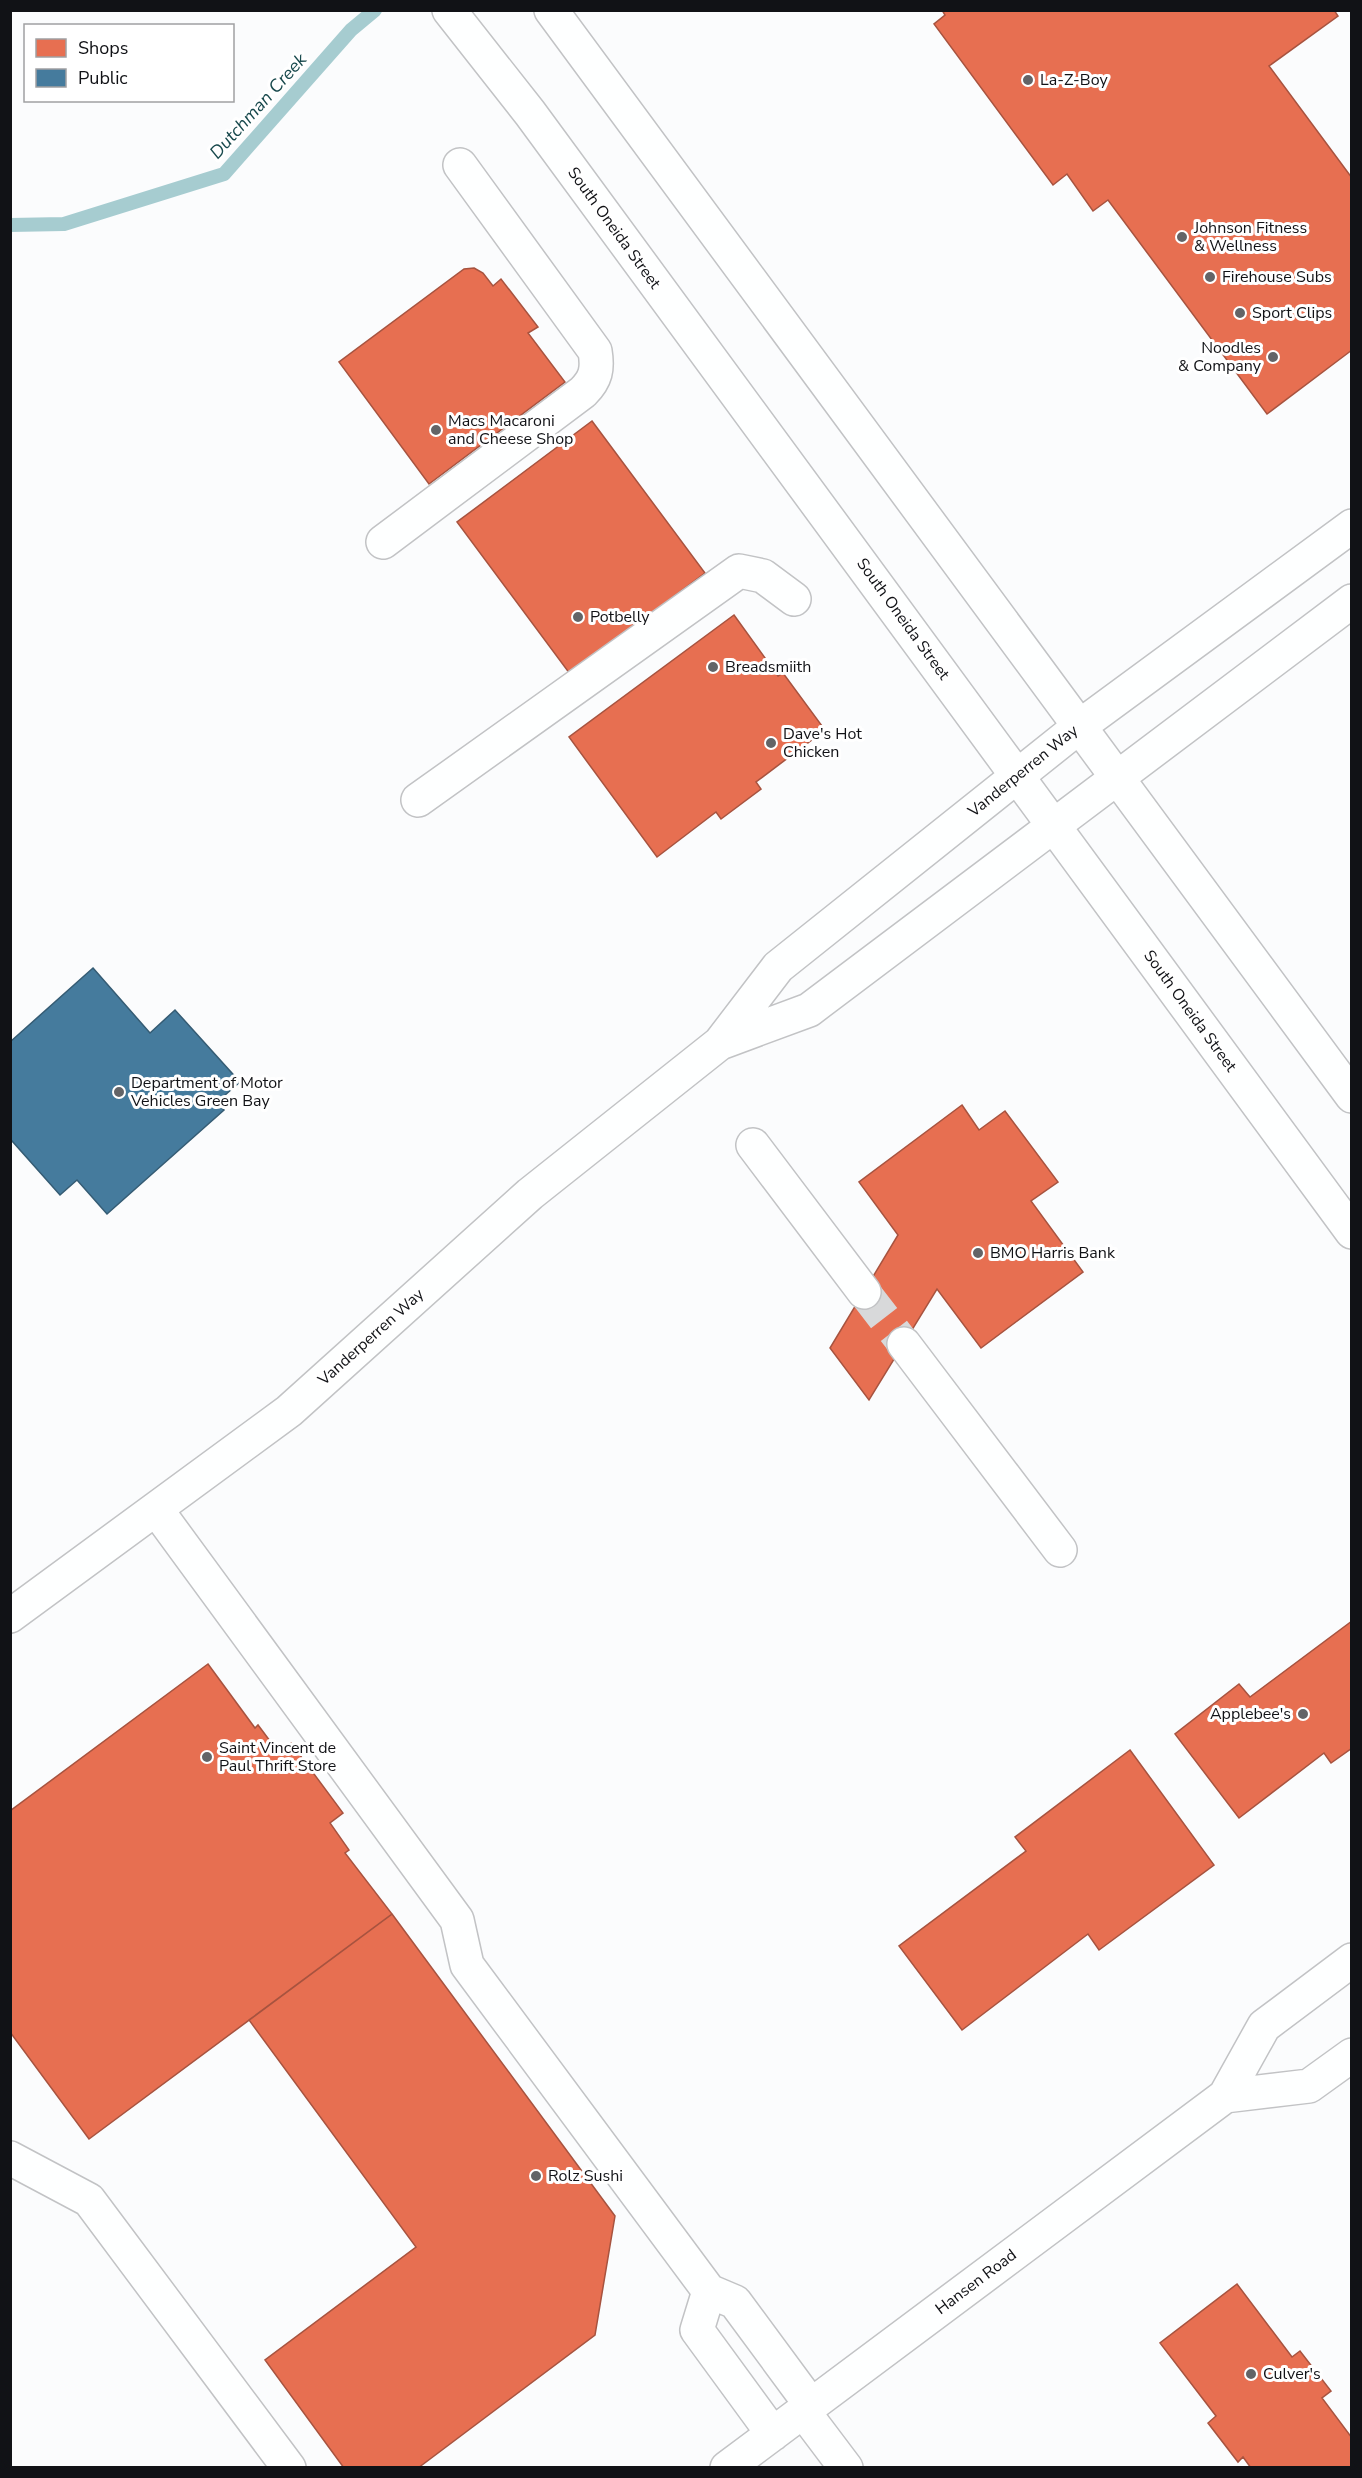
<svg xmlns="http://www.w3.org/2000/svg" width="1362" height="2478" font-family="'Nunito Sans',sans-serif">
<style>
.shops{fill:#e76f51;stroke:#a7533f;stroke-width:1.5}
.public{fill:#457b9d;stroke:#355c74;stroke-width:1.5}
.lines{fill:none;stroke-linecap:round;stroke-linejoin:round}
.stream{stroke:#a6ccd0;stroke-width:14}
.minor-tunnel{stroke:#d8d9da;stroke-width:33;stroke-dasharray:33 16;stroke-linecap:butt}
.minor-casing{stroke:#c2c3c5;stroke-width:36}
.minor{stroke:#feffff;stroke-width:33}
.poi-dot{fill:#636467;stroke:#fff;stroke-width:2}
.labels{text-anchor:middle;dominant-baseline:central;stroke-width:6;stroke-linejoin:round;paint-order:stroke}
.poi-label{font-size:16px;fill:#111216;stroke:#fff;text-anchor:start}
.street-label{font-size:16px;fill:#111216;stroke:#fff}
.water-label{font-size:18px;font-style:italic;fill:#18494d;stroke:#fff}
</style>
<rect width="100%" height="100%" fill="#fbfcfd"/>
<path class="shops" d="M942,10h392l4,6 -69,50 83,112v172l-85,64 -159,-214 -15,11 -26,-37 -14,11 -119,-161 11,-9z
M474,268l9,5 10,13 8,-7 37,48 -10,6 37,49 -136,102 -90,-122 125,-93z
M592,421l113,152 -135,101 -113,-152z
M734,615l44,61 5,-3 42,57 -69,52 5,7 -40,30 -5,-7 -59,45 -88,-120z
M962,1105l17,25 26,-19 53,71 -27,19 52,71 -102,76 -44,-59 -68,111 -39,-52 68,-113 -39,-53z
M1352,1621v127l-21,15 -7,-10 -85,65 -64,-84 64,-50 11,13z
M208,1664l47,64 3,-3 21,28 12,-10 52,70 -13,10 19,27 -4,3 47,61 -303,225 -79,-107v-221z
M1130,1750l84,115 -115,85 -11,-16 -126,96 -63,-84 127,-95 -11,-14z
M392,1914l223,302 -20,119 -177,133h-74l-79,-108 151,-113 -167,-227z
M1237,2284l55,73 8,-6 31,40 -9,7 30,40v30h-101l-8,-11 -5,5 -30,-39 8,-7 -56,-73z"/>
<path class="public" d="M93,968l57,65 25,-23 65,72 -24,21 8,7 -117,104 -30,-34 -17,15 -48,-54 -2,1v-100z"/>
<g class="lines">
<path class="stream" d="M10,225l54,-1 160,-50 127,-144 24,-20"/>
<path class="minor-tunnel" d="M864,1292l40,52"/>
<defs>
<path id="minor" d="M449,10l81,103 822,1119
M551,10l801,1086
M383,542l200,-150c13,-13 15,-23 12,-41l-135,-186
M418,800l321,-229 24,5 31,23
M720,1043l89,-33 543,-409
M753,1145l111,147
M904,1344l156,206
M156,1509l301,411 10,45 242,326 26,11 76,103
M10,1616l279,-205 241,-217 190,-151 58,-76 302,-241 272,-200
M1225,2096l84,-10 43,-31
M10,2158l79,42 200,268
M709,2291l-12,39 76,104
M803,2411l43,57
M727,2468l498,-372 39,-70 88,-66"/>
</defs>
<use href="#minor" class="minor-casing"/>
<use href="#minor" class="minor"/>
</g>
<g class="poi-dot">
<circle cx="1028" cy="80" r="6"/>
<circle cx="1182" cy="237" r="6"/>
<circle cx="1210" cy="277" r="6"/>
<circle cx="1240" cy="313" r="6"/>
<circle cx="1273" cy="357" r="6"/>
<circle cx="436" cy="430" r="6"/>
<circle cx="578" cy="617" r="6"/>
<circle cx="713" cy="667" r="6"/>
<circle cx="771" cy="743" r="6"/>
<circle cx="119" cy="1092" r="6"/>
<circle cx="978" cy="1253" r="6"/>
<circle cx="1303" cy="1714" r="6"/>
<circle cx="207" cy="1757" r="6"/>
<circle cx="536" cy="2176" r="6"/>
<circle cx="1251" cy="2374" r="6"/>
</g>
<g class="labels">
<g class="poi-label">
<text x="1040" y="80">La-Z-Boy</text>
<text x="1194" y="228">Johnson Fitness<tspan x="1194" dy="18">&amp; Wellness</tspan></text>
<text x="1222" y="277">Firehouse Subs</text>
<text x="1252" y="313">Sport Clips</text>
<text x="1261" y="348" text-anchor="end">Noodles<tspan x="1261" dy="18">&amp; Company</tspan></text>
<text x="448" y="421">Macs Macaroni<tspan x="448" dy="18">and Cheese Shop</tspan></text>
<text x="590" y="617">Potbelly</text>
<text x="725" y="667">Breadsmiith</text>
<text x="783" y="734">Dave's Hot<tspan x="783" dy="18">Chicken</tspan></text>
<text x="131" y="1083">Department of Motor<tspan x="131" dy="18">Vehicles Green Bay</tspan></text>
<text x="990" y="1253">BMO Harris Bank</text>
<text x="1291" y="1714" text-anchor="end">Applebee's</text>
<text x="219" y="1748">Saint Vincent de<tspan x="219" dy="18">Paul Thrift Store</tspan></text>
<text x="548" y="2176">Rolz Sushi</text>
<text x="1263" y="2374">Culver's</text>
</g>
<g class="street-label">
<text transform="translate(614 228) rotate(54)">South Oneida Street</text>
<text transform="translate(903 619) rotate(54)">South Oneida Street</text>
<text transform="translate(1023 771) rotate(-39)">Vanderperren Way</text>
<text transform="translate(1190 1011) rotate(54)">South Oneida Street</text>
<text transform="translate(371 1337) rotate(-42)">Vanderperren Way</text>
<text transform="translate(976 2282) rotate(-37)">Hansen Road</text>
</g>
<g class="water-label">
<text transform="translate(258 106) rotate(-48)">Dutchman Creek</text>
</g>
</g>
<rect width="1362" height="2478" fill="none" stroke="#111216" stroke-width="24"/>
<rect x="24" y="24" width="210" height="78" fill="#ffffff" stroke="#a0a0a2" stroke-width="1.5"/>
<rect x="36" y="39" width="30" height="18" fill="#e76f51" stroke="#a0a0a2" stroke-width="1.5"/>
<text x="78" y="54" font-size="18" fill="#111216">Shops</text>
<rect x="36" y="69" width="30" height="18" fill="#457b9d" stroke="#a0a0a2" stroke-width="1.5"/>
<text x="78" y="84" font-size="18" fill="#111216">Public</text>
</svg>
